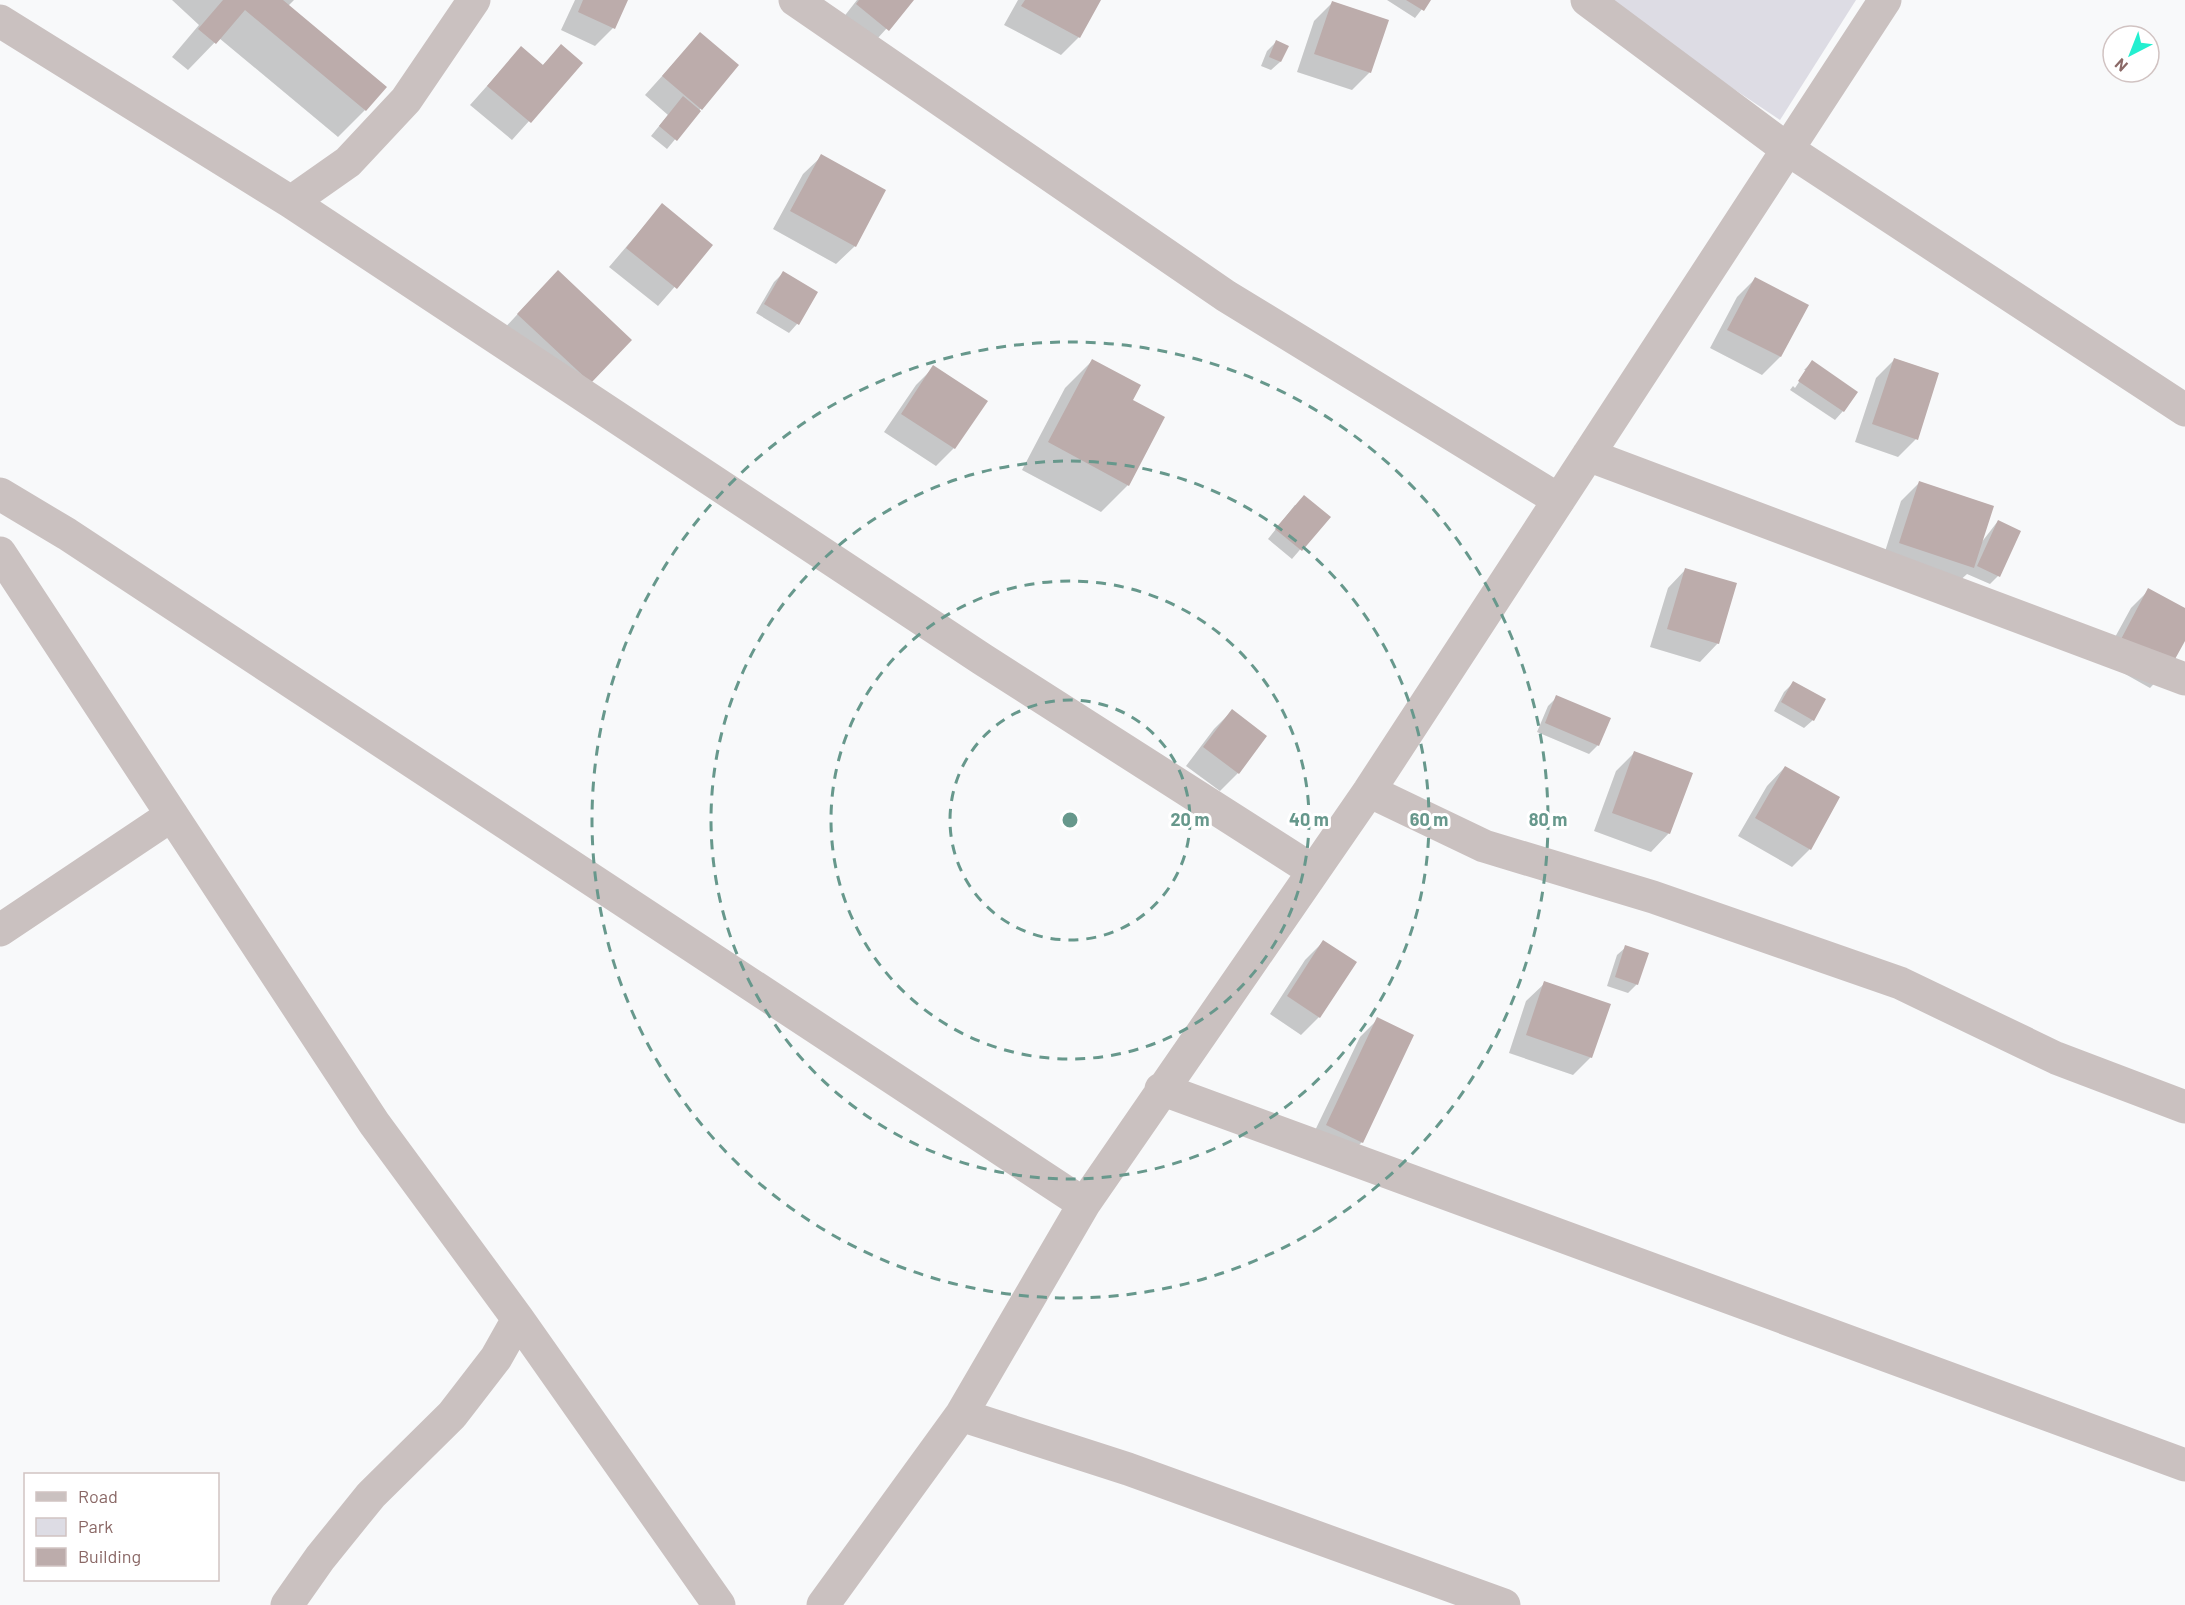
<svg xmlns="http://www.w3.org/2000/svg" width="2185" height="1605" font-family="Barlow,sans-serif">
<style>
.green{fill:#dddce4}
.shadow{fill:#0003}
.building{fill:#bcacab}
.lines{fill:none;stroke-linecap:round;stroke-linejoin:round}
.minor{stroke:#cac1c0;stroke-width:33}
.ring{fill:none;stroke:#67988c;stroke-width:3;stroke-dasharray:10 8}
.centre{fill:#67988c;stroke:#fff;stroke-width:3}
.ring-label{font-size:18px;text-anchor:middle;font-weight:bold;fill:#67988c;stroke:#fff;stroke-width:6;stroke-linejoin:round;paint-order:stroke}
</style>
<rect width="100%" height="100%" fill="#f8f9fa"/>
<path class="green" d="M1601,0h255l-76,120z"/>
<path class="shadow" d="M172,0h122l-6,6 77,104 -27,27 -119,-99 -31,32 -16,-13 27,-32z
M575,0h51l-13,28 -18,18 -34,-16z
M857,0h55l-43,48 -30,-25z
M1018,0h81l-20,37 -18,18 -57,-30z
M1387,0h42l-14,18z
M1332,3l38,69 -18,18 -55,-18 17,-51z
M700,34l37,31 -70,84 -16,-13 17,-21 -23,-20z
M1276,42l4,20 -9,8 -10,-4 6,-15z
M561,46l20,17 -69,77 -42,-35 51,-57 21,18z
M822,156l33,90 -19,18 -63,-35 30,-55z
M662,205l49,40 -53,61 -49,-39z
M783,273l33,19 -19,32 -8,9 -33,-20 18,-31z
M1755,279l52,27 -27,51 -18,18 -52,-27 27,-51z
M540,290l90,50 -58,60 -72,-67z
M1894,360l22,79 -18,18 -43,-15 21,-64z
M1092,361l36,124 -27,27 -79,-42 43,-82z
M1812,362l31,49 -8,9 -45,-30 3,-4 2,2 12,-18h-3z
M934,367l20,81 -18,18 -52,-34 32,-47z
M1919,483l62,60 17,-22v55l-8,8 -23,-10 -12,11 -73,-24 19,-60z
M1295,505l33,12 -36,42 -24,-20z
M1686,569l32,74 -18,19 -50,-15 18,-59z
M2149,590l36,20v28l-17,31 -18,19 -48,-27 29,-53z
M1793,683l20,37 -9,8 -30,-17 10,-19z
M1557,697l41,48 -9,9 -52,-22 11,-26z
M1232,711l6,62 -18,18 -34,-25 28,-37z
M1634,753l35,80 -18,19 -57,-21 22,-60z
M1785,767l25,82 -18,18 -54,-31 29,-50z
M1323,942l-4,75 -18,18 -31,-21 35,-54z
M1626,947l11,37 -9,9 -21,-7 10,-31z
M1545,983l46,74 -18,18 -64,-22 17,-52z
M1378,1019l-16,123 -18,18 -35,-17 51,-106z"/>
<path class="building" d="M223,0h60l104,87 -21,24 -121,-101 -29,34 -18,-15z
M583,0h45l-13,29 -37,-17z
M859,0h55l-25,31 -33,-27z
M1025,0h76l-21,38 -59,-32z
M1406,0h25l-7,11z
M1332,1l57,19 -18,53 -57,-19z
M700,32l39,33 -37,45 -40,-34z
M1276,40l13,6 -8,16 -12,-5z
M561,44l22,19 -52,60 -44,-37 34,-40 22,19z
M683,96l18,15 -24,30 -18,-15z
M821,154l65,36 -30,57 -66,-36z
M662,203l51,42 -36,44 -51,-41z
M558,270l74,70 -41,43 -74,-69z
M783,271l35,21 -19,33 -35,-21z
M1755,277l54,28 -28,52 -54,-27z
M1894,358l45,15 -21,67 -46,-16z
M1092,359l49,26 -8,15 32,17 -36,69 -81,-44z
M1812,360l46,32 -14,20 -46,-31z
M933,365l55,36 -33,48 -54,-35z
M1919,481l75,25 -20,62 -75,-25z
M1304,495l27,22 -29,34 -27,-22z
M1998,520l23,11 -21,46 -23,-11z
M1685,568l52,15 -18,61 -52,-15z
M2148,588l37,20v33l-16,29 -50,-27z
M1793,681l33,18 -12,22 -33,-19z
M1556,695l55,23 -12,28 -54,-23z
M1232,709l35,27 -28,38 -36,-27z
M1634,751l59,22 -23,61 -58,-21z
M1785,766l55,31 -29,53 -56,-32z
M1323,940l34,22 -37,56 -33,-22z
M1625,945l24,8 -11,32 -23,-8z
M1544,981l67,23 -19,54 -66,-23z
M1377,1017l37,18 -51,108 -37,-18z"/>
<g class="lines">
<path class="minor" d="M795,0l431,296 333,204
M1587,0l200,149 398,261
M0,21l291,181 691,457 330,211
M291,202l57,-40 58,-62 68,-100
M1588,455l597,224
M0,494l67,40 1017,670
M0,553l374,570 144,196 201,286
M1369,791l115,55 169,51 247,86 156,75 129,49
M0,930l172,-115
M1161,1089l1024,376
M961,1415l167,54 376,136
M287,1605l33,-47 51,-63 81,-80 44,-57 22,-39
M823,1605l138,-190 123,-211 285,-413 516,-791"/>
</g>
<g class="ring">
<circle cx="1070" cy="820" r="120"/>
<circle cx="1070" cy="820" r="239"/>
<circle cx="1070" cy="820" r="359"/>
<circle cx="1070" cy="820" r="478"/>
</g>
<circle cx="1070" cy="820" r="9" class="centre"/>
<g class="ring-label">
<text x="1190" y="826">20 m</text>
<text x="1309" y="826">40 m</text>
<text x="1429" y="826">60 m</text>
<text x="1548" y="826">80 m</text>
</g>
<rect x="24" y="1473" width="195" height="108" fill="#ffffff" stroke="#d1c3c2" stroke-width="1.5"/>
<rect x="36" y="1492" width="30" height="9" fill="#cac1c0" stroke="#d1c3c2" stroke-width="1.5"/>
<text x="78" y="1503" font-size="18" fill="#8b6967">Road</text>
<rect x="36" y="1518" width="30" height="18" fill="#dddce4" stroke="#d1c3c2" stroke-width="1.5"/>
<text x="78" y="1533" font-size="18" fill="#8b6967">Park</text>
<rect x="36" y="1548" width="30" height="18" fill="#bcacab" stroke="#d1c3c2" stroke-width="1.5"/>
<text x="78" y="1563" font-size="18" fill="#8b6967">Building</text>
<g transform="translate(2131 54) rotate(222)"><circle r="28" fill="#ffffff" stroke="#d1c3c2" stroke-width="1.5"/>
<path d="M0-4.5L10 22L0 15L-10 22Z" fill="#23efd0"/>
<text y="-9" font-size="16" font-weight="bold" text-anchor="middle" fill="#8b6967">N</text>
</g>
</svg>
